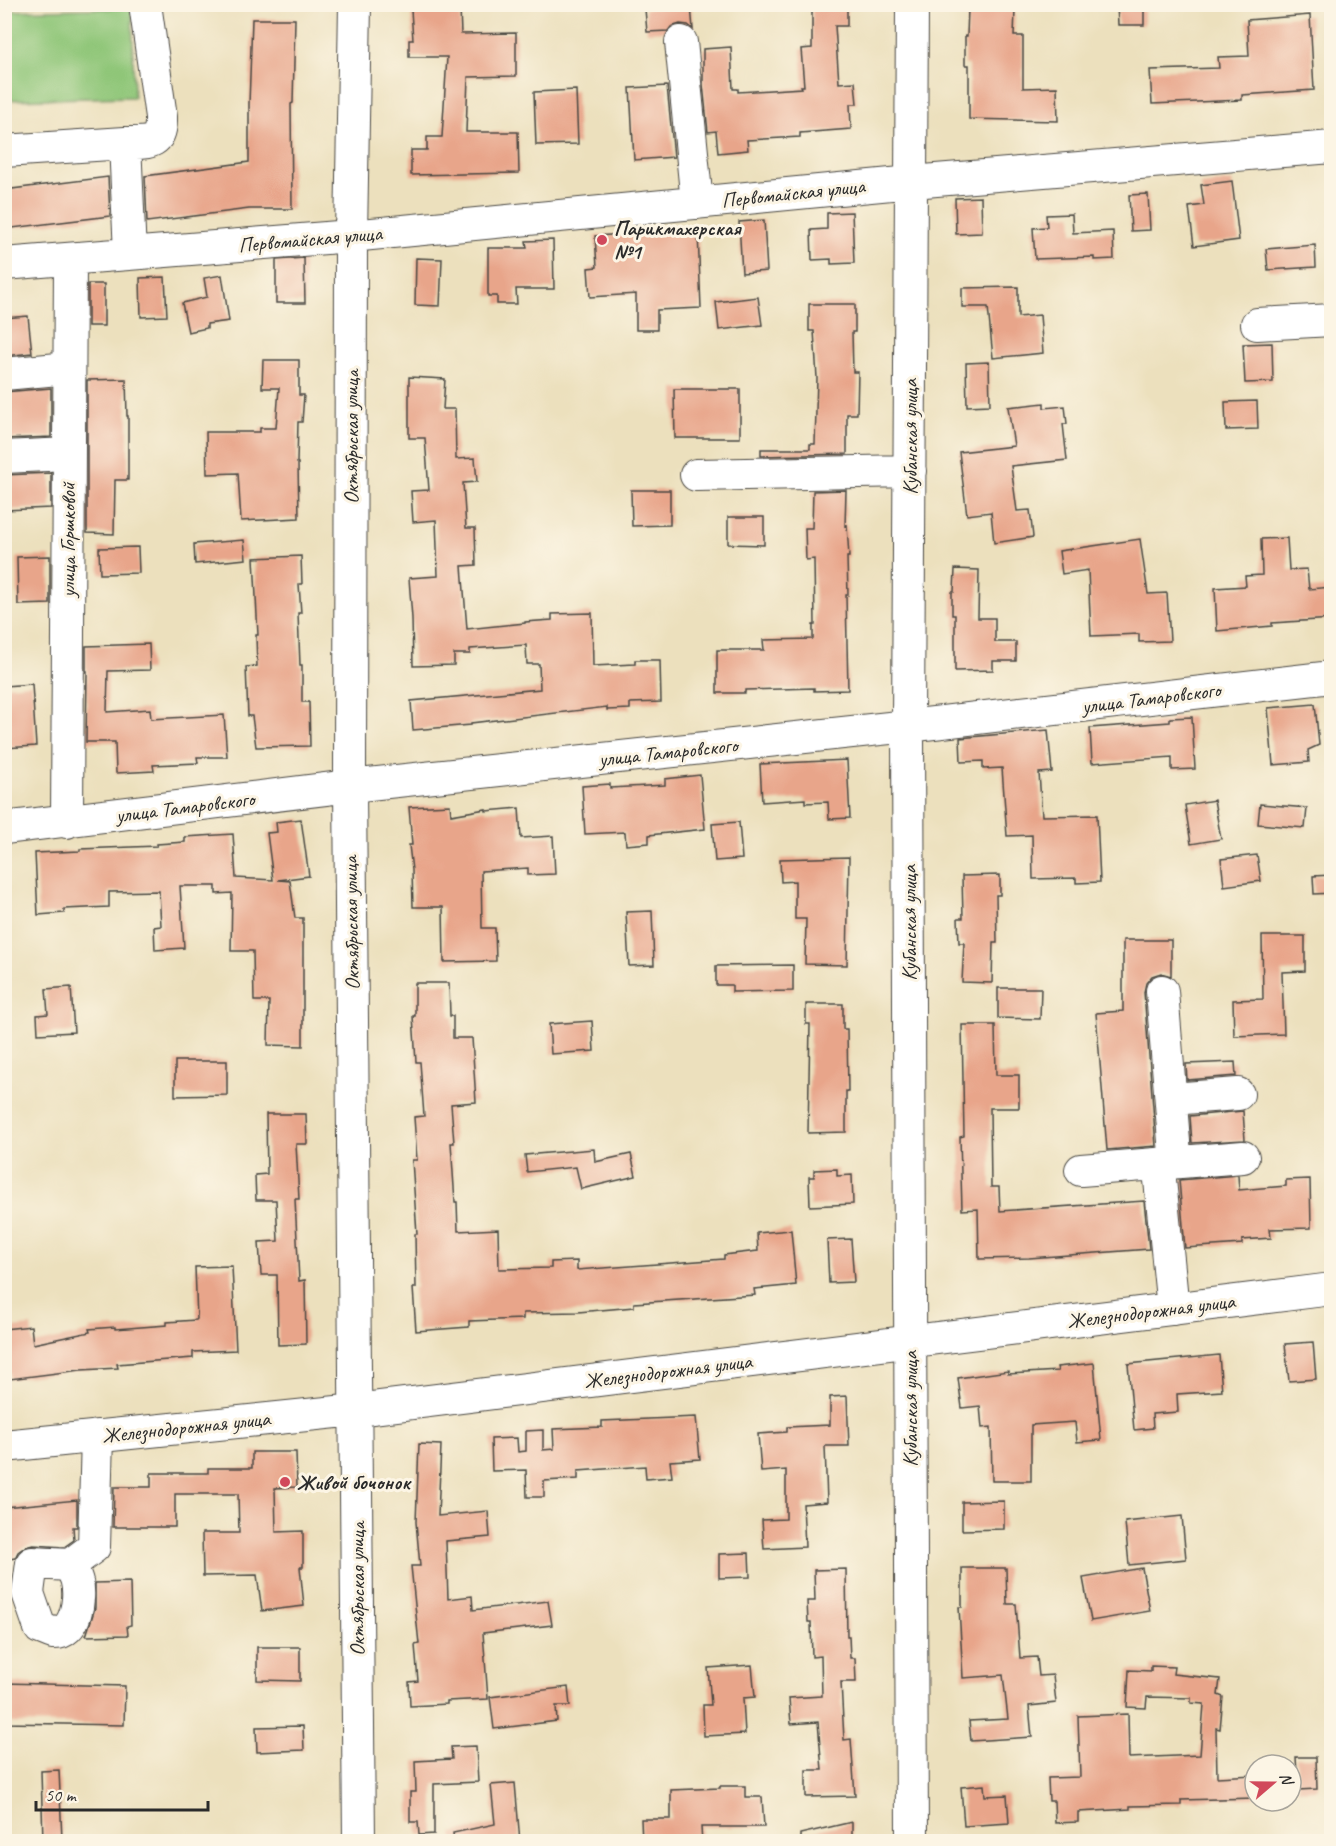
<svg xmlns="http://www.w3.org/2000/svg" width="1336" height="1846" font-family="Caveat,sans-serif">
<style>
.green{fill:#8fc678;stroke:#5d7852;stroke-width:1.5}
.building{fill:#e8a58a}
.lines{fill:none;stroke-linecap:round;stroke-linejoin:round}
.minor-casing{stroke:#484641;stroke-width:34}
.minor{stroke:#fff;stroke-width:32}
.poi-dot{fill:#d1495b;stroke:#fcf5e5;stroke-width:2}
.labels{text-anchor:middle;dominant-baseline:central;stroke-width:6;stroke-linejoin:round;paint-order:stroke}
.street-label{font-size:21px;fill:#2b2b2b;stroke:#fcf5e5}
.poi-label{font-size:21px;font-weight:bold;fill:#2b2b2b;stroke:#fcf5e5;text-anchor:start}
</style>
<rect width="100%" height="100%" fill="#fcf5e5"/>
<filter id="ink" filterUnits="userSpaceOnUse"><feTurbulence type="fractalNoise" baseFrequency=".0167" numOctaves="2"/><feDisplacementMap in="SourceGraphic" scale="12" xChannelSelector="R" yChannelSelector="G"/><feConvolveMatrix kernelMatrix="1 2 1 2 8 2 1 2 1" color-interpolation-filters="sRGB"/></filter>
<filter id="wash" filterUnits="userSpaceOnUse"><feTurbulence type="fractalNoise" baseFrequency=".008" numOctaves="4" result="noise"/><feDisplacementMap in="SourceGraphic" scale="24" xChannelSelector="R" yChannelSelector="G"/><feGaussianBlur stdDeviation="1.35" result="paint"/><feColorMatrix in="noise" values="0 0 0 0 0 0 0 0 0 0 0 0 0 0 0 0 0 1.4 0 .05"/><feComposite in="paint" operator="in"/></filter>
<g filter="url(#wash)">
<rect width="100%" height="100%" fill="#ece0bd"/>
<path class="green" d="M132,8l2,89 -129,3 -1,-89z"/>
<g id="blocks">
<path class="building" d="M812,4h35v22h-12l4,57 16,-1 2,22h-7l1,25 -51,4v4l-53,3 1,10 -30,3 -2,-22 -8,1 -5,-48v-35l28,-2 2,42h5v3l64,-4 -1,-2h3l-3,-37 11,-1z
M1117,4h27v21h-26z
M691,6l2,23 -5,-4 -8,-1 -9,3 -3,4 -21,1 -2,-23z
M460,8l1,26 55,-1v43l-48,1 -2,55h52l1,41 -108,2v-25h16v-13h15l5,-80h-38v-17h4l-2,-30z
M968,8l47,1 -1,27h9v52l34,-1 1,34 -89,-2v-54h-4v-29h2z
M1310,15l4,75 -72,5v5l-90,4 -2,-34 69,-2 -1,-11 31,-1 -2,-36z
M252,19h43l-2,84 -2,1 1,105h-43l-102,13 -2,-46 104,-14v-58z
M667,86l7,71 -40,3 -4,-72z
M576,90l2,54 -42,1 -2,-53z
M108,177l2,39 -106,13v-39z
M1232,181l7,59 -45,6 -5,-39 15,-2 -3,-20z
M1148,194l2,36 -19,1 -2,-36z
M981,197l1,36 -26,1 -1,-36z
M852,212l2,51 -23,1v-5l-19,1 -1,-30 16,-1v-16z
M1072,214l1,19 40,-2 1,28 -20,1v-3l-59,2 -2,-31 14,-1 -1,-12z
M764,220l3,51 -25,2 -3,-51z
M642,233h56l3,75 -44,2v20h-21v-36l-46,3 -2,-29 9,-1 -2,-31z
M553,240l1,49h-38l1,15h-20v-8h-9v-48h39l-1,-7z
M1315,245l1,22 -48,3 -2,-21z
M304,258l1,45h-29v-43z
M416,258l26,1 -2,47 -25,-1z
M222,275l7,46 -22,3v4l-19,4 -6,-29 25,-6 -3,-19z
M165,277l2,39 -26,1 -1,-39z
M88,284h16v42h-16z
M1018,287v30l22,-2 3,38 -50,5 -5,-51h-26v-19z
M758,297l4,28 -43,5 -3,-28z
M809,304h46v28h-3l1,40h5l-1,42h-10v40l-86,2v-7h49v-5h5l2,-66 -3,-47h-5z
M28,316l4,37 -28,3v-38z
M1272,343l1,39 -28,1 -2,-39z
M263,360h36v35h5l-2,27h-4l-1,41h1l1,55 -58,3 -3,-48 -31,1 -1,-42h54v-4h16l3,-40h-17z
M989,362l1,43 -23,1 -1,-43z
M409,377l36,2 -2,30h12l1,50 19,-1 2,24 -14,1 3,45h9l1,37 -14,1 5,63 58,-6v-1l27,-2v-6l40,-1 1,53 42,-2v-4h25l1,42 -31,1v6l-23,1v-3l-136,16v2l-58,5 -2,-29 129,-12 -1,-25h-12l-1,-19 -56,4v5h-16v11l-41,1 -1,-48 -3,-40 29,-2 -2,-56 -23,2 -2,-31 18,-1 -4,-52h-16z
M126,379l1,37h1v64h-13l-1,54 -27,-1v-153z
M51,388v49l-47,2v-47z
M674,389h66v49h-65z
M1257,401l1,28 -32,1 -1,-28z
M1044,403v5l21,-2 2,18h-4l4,36 -56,6 6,45 13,-1 3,27 -39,6 -3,-31 -24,3 -8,-63 55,-6 -6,-39z
M51,473v35l-47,2v-35z
M631,490h39v35l-38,1z
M846,490l-1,36 2,-1 2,32h-2l1,38h-2l2,95 -34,1v-3l-69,2v3h-28v-43h47l-1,-10 50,-1v-14h2l-1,-66 -8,1 -1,-32h7l1,-37z
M728,517h36v28l-36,-1z
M1287,538l2,32 18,-1 2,20 23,-2v32l-60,4v3l-55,5 -2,-43 31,-2 -1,-10 17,-1 -1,-36z
M1140,539l8,55 19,-1 3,48 -31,1v-8l-48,2 -3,-66 -26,4 -3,-23z
M244,540l2,19 -51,5 -1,-20z
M138,547l1,26 -39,1 -1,-26z
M50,556v48l-32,1 -1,-48z
M301,556l1,28h-3l2,29h-3l2,52h2v37h7l1,44 -54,1 -4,-31h-4l-2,-49 11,-1 -1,-31h2l-4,-77z
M955,569l24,1 -1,48h17v24h21v19h-23v9l-38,1v-56h-3v-23h2z
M149,644l1,26 -42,1 -1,41 43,-3 1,10 73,-4 3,42h-30l1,6 -45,2 1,6 -38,2 -1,-31h-29l1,-71h-1v-25z
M32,684l4,62 -32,2v-62z
M1315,704l4,41 -11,5 1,12 -36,3 -5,-57z
M1192,717l3,52 -23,1v-13l-80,6 -2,-35 80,-6v-4z
M1048,730l4,42 -13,1 3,43 55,-1 3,67 -24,1v-5l-43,1 -1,-44 -25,1 -5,-68 -19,1v-8l-22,1 -1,-24z
M847,760l3,58 -21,1 -1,-17 -23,1v-4l-43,3 -2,-38z
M700,775l5,54 -56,6v8l-23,2 -1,-13 -40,2 -3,-48 28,-2v4l55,-3v-6z
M1214,800l7,39 -30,5 -6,-39z
M1260,804l47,4 -2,20 -47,-4z
M450,805l1,10 35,-6v2l33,-3 2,30 32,-2 2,38 -27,1v-7l-47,3 1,57h13l1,33 -52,1 -1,-55h-30l-1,-37 -3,-25h3l-3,-38z
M301,819l8,57 -31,4 12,1 5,37h8v128l-35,-1 1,-44h-15l-1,-50h-22l1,-58 -16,1v-8h-36l4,62 -29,2 -1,-23 7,-1 -2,-35 -50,1v15l-45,2v4l-26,2 -3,-62 45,-2v-2l77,-3v-2l28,-2v-5l48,-3 3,44 37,2 -6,-47 10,-1 -1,-10z
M739,822l3,37 -27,2 -3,-37z
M1257,855l4,26 -37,5 -3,-27z
M849,857l-2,108 -42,-1 1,-45h-11v-38l-14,1 -1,-23z
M1000,875v20h-4l1,48h-4l-1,40 -30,-1 2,-39h-5l-1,-25h5l-1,-42z
M1332,875v18l-18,1 -1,-18z
M652,911l2,54 -25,1 -3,-54z
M1262,936h43v35l-23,1 2,62 -50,2 -1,-36 30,-1z
M1123,940h48v36l-10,-3 -9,3 -6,7 -2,9 12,154 -49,4 -11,-137 27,-2z
M793,965v26l-61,1v-7h-16v-19z
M415,983h34l1,33h3v22h19l4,64 -25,2 3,39h-3l4,59h2l1,29 40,-2 1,40 52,-1v-6l26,-1v9l147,-11v-4l34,-4 -1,-18 34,-3 5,55 -42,4 1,6 -121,8v4l-56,5 -55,1v6l-54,2v6l-53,4 -3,-43h3l-1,-54h2l-5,-74h5l-3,-43 10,-1 -4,-54h-4l-3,-46h2z
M71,987l3,45 -36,2 -1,-19 11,-1 -2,-25z
M998,988h43l-1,31 -42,-1z
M806,1004h37v25h4l1,62h-2v41l-38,1 2,-109h-4z
M592,1021l2,30 -43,3 -2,-30z
M962,1025h33l1,50h23v33h-29l1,79h8l1,24 144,-10 5,48 -120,9 -50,1 -1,-50 -16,1 -2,-73 4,-1z
M175,1061h52v34l-52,1z
M1235,1062l1,14 -49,4 -1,-16z
M1243,1111l2,29 -53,3 -2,-27z
M266,1114h40l1,30h-11l3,55h-4l4,82 6,-1 1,64 -28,1 -1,-70h-16l-2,-33 19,-1 -2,-41h-20l-1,-25 12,-1z
M594,1149l1,13 36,-8 5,22 -55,13 -5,-22 -49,5 -2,-17z
M837,1169v7l15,-1 1,29 -43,2 -1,-29h5v-7z
M1238,1175l1,15 47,-4v-6l24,-1 1,49 -41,1 1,9 -29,2v4l-57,4 -6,-68z
M851,1239l3,43 -25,1 -2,-43z
M232,1266l4,84 -43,2v6l-76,6 1,4 -37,2 -71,9 -6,-50 27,-3 2,18 57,-12 -1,-3 26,-2v2l52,-4v-3l29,-2 1,-1 -2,-52z
M1313,1342l3,37 -27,2 -4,-37z
M1219,1355l3,36 -45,3 1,18 -26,2 1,14 -19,2 -6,-66z
M1094,1363l7,77 -24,2 -2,-20 -44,3v56h-39l-1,-54 -9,1 -2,-22 -18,2 -4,-30 50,-7v3l50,-3 -1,-4z
M847,1396l2,50h-24l2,56 -24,2 2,43 -41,2 -2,-29 24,-1v-49l-25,2 -3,-38 29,-2v-5l43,-2v-28z
M696,1417l4,42 -30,2 2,16 -26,2 -1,-13 -67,5v8l-34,2v16h-17l-1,-27 -34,1 -1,-32 26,-1 1,14 8,-1v-20l17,-1v20l11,-1 -1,-20 49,-2v-6z
M419,1444l22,1 -3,71 50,-5 2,26 -44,4 2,58 24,-3 1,14 75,-9 4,24 -69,8 5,66 -41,2v3l-37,2 -1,-24 9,-1 -3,-36 4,-1 -8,-78h9l-4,-44z
M252,1452h44l1,35 -22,1 1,44 27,-1v36h-3l4,39 -42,5 -5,-36 -54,1 -1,-43h37l-1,-39h-63v33h-62l1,-40h37v-14h57v-5h44z
M77,1500v27h-4l1,13 -10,7 -31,-2 -8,2 -7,5 -3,6 -11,2v-53z
M1004,1501v28l-42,1v-28z
M1182,1516l4,43 -57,6 -4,-43z
M749,1553l1,24 -31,1v-24z
M962,1568h44l1,36h9l4,54 17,-1 2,19 14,-1 3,28 -27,3 3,31 -61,4 -2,-20 39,-2 -5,-44 -40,3 -4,-71h3z
M1142,1568l8,43 -59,10 -8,-43z
M846,1569l1,67h2l1,22h5l1,24h-15l3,58 7,-1 4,57 -49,1v-27h16l-4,-48 -27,2 -2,-26 33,-2 -1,-40 -9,1 -1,-35h-3l-1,-21h8l-1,-31z
M130,1582l1,43 -4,1 1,9 -42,1 9,-28v-25z
M257,1647h43v34l-43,-1z
M752,1665l3,32 -12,1 2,36 -41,2 -1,-31h8l-3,-37z
M1151,1666l23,1 -1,7 47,5 -2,16 5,2 -3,32 -4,-1 1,49 37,-2 1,23 -74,2v5l-51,1v3l-52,3v10l-23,1 -1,-22h-5l-1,-23 32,-1 -2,-61 50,-2 1,44 71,-3 4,-51 -13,-1v-5l-44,-1 -1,11 -19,-1 2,-37 22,1z
M4,1683l121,3 -1,39 -120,-2z
M568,1687l2,19h-14l1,15 -63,8 -4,-32z
M303,1726l1,24 -47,2 -1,-25z
M476,1746l2,36 -44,2v50l-15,1 -1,-13h-8v-30h6l-1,-31 37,-2 -1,-12z
M1296,1757h20l1,32 -19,1z
M59,1770l3,70 -19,1 -2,-70z
M515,1783l5,59h-66l-1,-9 42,-9 -4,-39z
M984,1785l1,11 22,-1 2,28 -45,3 -3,-39z
M720,1786h25v11h17l2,30h-63l1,15h-60l-1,-23h30v-29l49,-2z
M852,1822v20h-52v-8z"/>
</g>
</g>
<g filter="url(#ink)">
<use href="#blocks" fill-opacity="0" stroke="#484641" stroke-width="1.5"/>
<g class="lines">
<defs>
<path id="minor" d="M355,4l-4,232 -1,550 9,1056
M912,4l-4,722 4,1116
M681,42l16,161
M125,143c23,0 37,2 36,-26l-16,-113
M4,151l121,-8 5,111
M4,264l347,-28 561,-54 420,-35
M1257,324l75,-4
M4,374l65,-6
M4,457l64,-3
M696,475l214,-4
M67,822l3,-563
M4,828l346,-42 558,-60 424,-49
M1162,991l13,163 -16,16 14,139
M1171,1099l67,-5
M1081,1170l162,-13
M4,1446l352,-36 976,-121
M70,1565c2,5 6,11 7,17 4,16 -1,53 -24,51 -4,-1 -9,-4 -13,-5l-12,-35 4,-30 38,2 24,-18 3,-111"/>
</defs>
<use href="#minor" class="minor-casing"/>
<use href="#minor" class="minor"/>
</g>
</g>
<g class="poi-dot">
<circle cx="602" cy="240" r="6"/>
<circle cx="285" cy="1482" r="6"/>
</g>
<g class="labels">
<g class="street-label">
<text transform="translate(793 193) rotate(-6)">Первомайская улица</text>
<text transform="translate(310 239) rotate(-5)">Первомайская улица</text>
<text transform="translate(351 437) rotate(-90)">Октябрьская улица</text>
<text transform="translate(910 437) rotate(-90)">Кубанская улица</text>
<text transform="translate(68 540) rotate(-90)">улица Горшковой</text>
<text transform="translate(1151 698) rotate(-7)">улица Тамаровского</text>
<text transform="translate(668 752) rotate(-6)">улица Тамаровского</text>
<text transform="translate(185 807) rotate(-7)">улица Тамаровского</text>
<text transform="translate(351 923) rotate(-91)">Октябрьская улица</text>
<text transform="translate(909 923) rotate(-90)">Кубанская улица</text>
<text transform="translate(1151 1311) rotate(-7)">Железнодорожная улица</text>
<text transform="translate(668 1371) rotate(-7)">Железнодорожная улица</text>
<text transform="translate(910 1409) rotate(-90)">Кубанская улица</text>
<text transform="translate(186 1427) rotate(-6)">Железнодорожная улица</text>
<text transform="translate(357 1589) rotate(-90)">Октябрьская улица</text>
</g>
<g class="poi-label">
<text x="614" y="228">Парикмахерская<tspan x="614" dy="24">№1</tspan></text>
<text x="297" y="1482">Живой бочонок</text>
</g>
</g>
<rect width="1336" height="1846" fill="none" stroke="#fcf5e5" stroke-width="24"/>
<g transform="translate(1273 1783) rotate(70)"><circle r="28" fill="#fcf5e5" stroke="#a8a49b" stroke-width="1.5"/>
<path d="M0-4.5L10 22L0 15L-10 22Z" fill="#d1495b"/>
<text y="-9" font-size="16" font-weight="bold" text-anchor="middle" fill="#2b2b2b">N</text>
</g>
<path d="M36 1801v9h172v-9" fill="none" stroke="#2b2b2b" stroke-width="3"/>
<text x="45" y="1801" font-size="18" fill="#2b2b2b" stroke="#fcf5e5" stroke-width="4.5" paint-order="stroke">50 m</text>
</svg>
